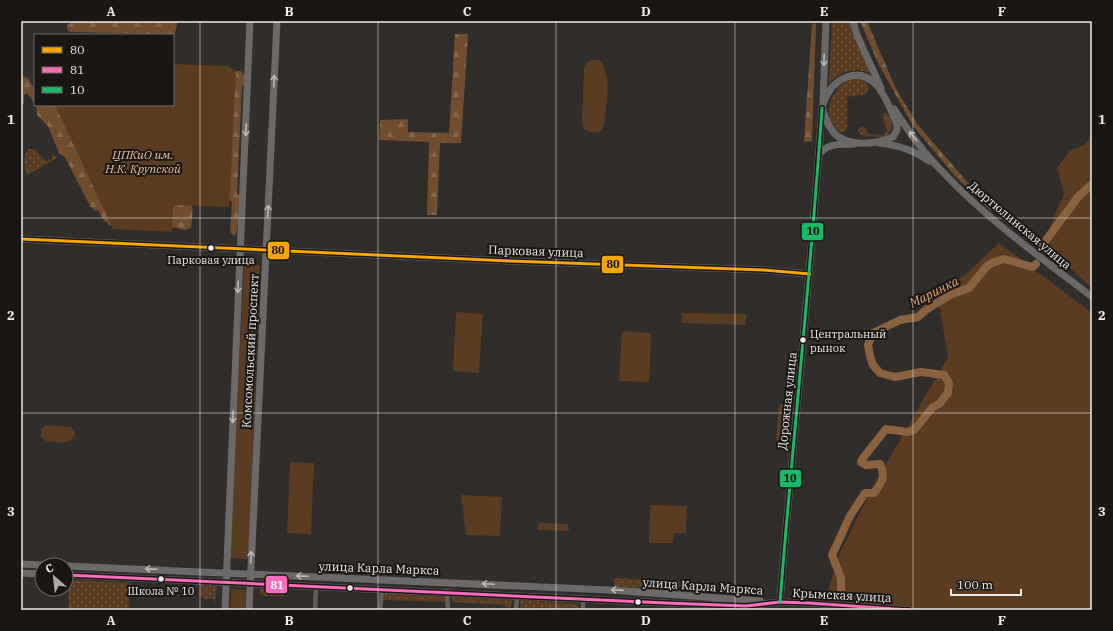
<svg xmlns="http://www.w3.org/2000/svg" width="1113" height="631" font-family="'IBM Plex Serif',serif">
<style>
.grass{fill:url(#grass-dots)}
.forest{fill:url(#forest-firs)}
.green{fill:#5a3c22}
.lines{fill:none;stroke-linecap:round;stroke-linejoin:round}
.river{stroke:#896242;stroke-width:8}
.minor{stroke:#605f5e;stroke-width:4.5}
.secondary{stroke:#6c6a69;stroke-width:7}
.primary{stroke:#6a6867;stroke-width:7}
.bus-1-casing{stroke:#191614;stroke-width:6}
.bus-2-casing{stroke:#191614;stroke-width:6}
.bus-3-casing{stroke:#191614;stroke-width:6}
.bus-1{stroke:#f7a600;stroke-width:3}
.bus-2{stroke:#fb6dba;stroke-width:3}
.bus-3{stroke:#1ab867;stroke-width:3}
.oneway{stroke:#b9b6b3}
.oneway2{stroke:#bab7b4}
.grid{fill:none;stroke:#eeeae6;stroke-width:1;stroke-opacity:0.55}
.bus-dot{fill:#eeeae6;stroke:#191614;stroke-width:1.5}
.labels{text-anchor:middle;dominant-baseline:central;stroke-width:4;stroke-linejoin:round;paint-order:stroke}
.bus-label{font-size:11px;fill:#eeeae6;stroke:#191614}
.park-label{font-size:12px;font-style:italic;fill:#f6c196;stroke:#191614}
.street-label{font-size:12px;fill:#eeeae6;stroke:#191614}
.water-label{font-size:13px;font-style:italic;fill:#f0ae78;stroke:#191614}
.line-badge{stroke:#191614;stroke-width:1.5}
.badge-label{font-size:11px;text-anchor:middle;font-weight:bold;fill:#fff}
.pale-badge-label{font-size:11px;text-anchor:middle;font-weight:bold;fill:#111}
.neatline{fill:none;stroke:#eeeae6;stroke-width:1.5}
.grid-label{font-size:13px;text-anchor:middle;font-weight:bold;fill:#eeeae6}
</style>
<defs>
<pattern id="grass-dots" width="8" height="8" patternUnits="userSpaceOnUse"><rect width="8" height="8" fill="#5a3c22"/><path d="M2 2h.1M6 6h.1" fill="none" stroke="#725842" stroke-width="1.8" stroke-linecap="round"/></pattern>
<pattern id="forest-firs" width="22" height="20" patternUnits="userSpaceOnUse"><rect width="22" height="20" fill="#704d2e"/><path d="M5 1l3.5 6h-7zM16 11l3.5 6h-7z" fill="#85674c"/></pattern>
</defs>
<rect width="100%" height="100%" fill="#302d2b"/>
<path class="grass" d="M832,21h17l23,53c-15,-8 -33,-3 -43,10z
M853,78c8,1 13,2 16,10l-3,6 -19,3v31l-2,4h-5c-20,-14 -10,-46 13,-54z
M885,112l5,5 2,10 -7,11 -25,-3 -2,-5 3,-3h3l4,7 16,1 3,-5 -5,-15z
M28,149h7l11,12 6,-2v-6l5,5 -30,17c-3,-8 -4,-19 1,-26z
M779,404l12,1 -3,37 -12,-1z
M614,578l94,5 -1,10 -93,-5z
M68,580l62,3 -1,27h-60z
M201,585l16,1 -2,20 -1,-7h-10l-4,-3z
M259,589l26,1v6h-22l-3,-2z
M383,593l63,4 -1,5 -62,-2z
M451,597l62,3 -3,8 -5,-1 -1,-2 -52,-3z
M520,600l58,4 1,6 -59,-2z"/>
<path class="forest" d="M72,21h106l-3,12 -4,1 -101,-2 -3,-3v-5l5,-1z
M860,21h7l29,68 22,36 58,67 5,-3 12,20 -2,2 -36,-35 -42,-50 -35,-63z
M812,23l4,1 -4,117 -8,1z
M455,34h13l-7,109h-21l-3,72h-10l2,-73 -50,-2 1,-20 28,-1v13l41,1z
M236,71h5l4,5v9l-3,2 -5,107 3,2 -3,35 -3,5 -4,-4 2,-30 -5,-4 -1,-115z
M21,76l7,2 6,11 1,-1v16l-8,-11 -3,2v9l-3,3z
M36,105h91l-10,116 -7,5 -7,-7 -5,-9 -3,1 -5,-5 -25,-49 -6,-4 -11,-27 -11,-11z
M163,161c25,24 33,31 28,67l-6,2 -18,-4z"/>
<path class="green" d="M592,60h8c13,17 6,45 4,65l-2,6 -7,2 -10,-3 -3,-6 2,-56 2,-5z
M173,64l55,2 8,5 -7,136 -53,-2 -3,3 -1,24 -59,-3 -58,-124h118z
M1092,135v153l-42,-38 -6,-9 20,-48 -7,-25 12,-17 16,-6z
M999,243l93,70v297h-186l-81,-6 11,-43 35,-71 77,-133 -11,-65 29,-18z
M244,264l16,1 -11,294 -19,-1z
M456,312l27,2 -4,59 -26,-2z
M682,313l64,1v11l-64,-2z
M622,331l29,2 -2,49 -30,-1z
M45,425l26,2 4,5c-3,15 -17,10 -29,9l-5,-4v-8z
M290,462l24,1 -3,71 -24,-1z
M461,495l41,2 -2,39 -34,-1z
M650,505l37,1 -1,27h-12l-1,10h-24z
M539,523l29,1 1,7 -32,-1z
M231,589l15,1 -1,20h-15z"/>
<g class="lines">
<path class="river" d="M1041,247l37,-50 14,-13
M841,597v-19l-9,-23 18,-39 15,-23h9c8,-10 12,-17 6,-29l-14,1 -5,-3 2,-4 23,-29 22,3 6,-2 19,-23 6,-3 9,-11 1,-10 -5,-8 -23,-3 -26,5 -15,-4 -7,-8 -3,-9 -2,-11 5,-12 27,-13 18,-3 9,-8 23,-14 19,-7 18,-22 5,-3 12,-4 29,8 3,-3"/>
<path class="minor" d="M447,591l1,19
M315,610l1,-23
M380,610l2,-21
M516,610l1,-14
M583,610v-12"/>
<path class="secondary" d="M819,154c11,-12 21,-9 35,-10
M21,239l489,22 254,9 46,4
M21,564l21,1
M66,566l543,24 151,11
M21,573l21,1
M66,575l600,28 80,3 34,-4 29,1 100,7
M780,602c13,-165 31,-329 42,-494
M225,610l25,-589
M249,610l28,-589"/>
<path class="primary" d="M853,21l4,14 24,53
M823,104c5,-13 11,-22 24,-27 29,-11 42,28 50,48v5l-4,7c-16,7 -45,11 -59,-4 -6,-7 -9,-17 -12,-25l1,-4 3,-83
M894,109c13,20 27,41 44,58 46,50 101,89 154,130
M879,143c19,2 35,7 50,18"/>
<defs>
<path id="bus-1" d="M21,239l489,22 254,9 46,4"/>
<path id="bus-2" d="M66,575l600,28 80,3 34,-4 29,1 100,7"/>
<path id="bus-3" d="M780,602c13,-165 31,-329 42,-494"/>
</defs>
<use href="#bus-1" class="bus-1-casing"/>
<use href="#bus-2" class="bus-2-casing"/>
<use href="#bus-3" class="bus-3-casing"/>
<use href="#bus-1" class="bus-1"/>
<use href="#bus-2" class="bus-2"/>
<use href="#bus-3" class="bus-3"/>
</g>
<defs><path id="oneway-shaft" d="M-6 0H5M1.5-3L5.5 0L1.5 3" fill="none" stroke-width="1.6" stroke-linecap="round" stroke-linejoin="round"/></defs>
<g class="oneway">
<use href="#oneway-shaft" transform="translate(824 60) rotate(92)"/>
<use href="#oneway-shaft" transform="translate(913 136) rotate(-128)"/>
</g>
<g class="oneway2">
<use href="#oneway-shaft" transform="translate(274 81) rotate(-88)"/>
<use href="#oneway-shaft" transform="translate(246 130) rotate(92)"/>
<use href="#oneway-shaft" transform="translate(268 211) rotate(-86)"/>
<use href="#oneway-shaft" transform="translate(238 287) rotate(92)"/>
<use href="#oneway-shaft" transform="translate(233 417) rotate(92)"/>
<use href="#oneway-shaft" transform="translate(251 557) rotate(-88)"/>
<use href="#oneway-shaft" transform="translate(151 569) rotate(-178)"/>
<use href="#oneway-shaft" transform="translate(302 576) rotate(-178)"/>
<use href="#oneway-shaft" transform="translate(488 584) rotate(-177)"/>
<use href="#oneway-shaft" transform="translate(617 590) rotate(-176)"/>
</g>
<path class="grid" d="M200,21v589M378,21v589M556,21v589M735,21v589M913,21v589M21,218h1071M21,413h1071"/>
<g class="bus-dot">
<circle cx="211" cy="248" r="3.5"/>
<circle cx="803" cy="340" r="3.5"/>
<circle cx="161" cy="579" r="3.5"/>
<circle cx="350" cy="588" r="3.5"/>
<circle cx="638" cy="602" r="3.5"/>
</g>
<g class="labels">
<g class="bus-label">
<text x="211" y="260">Парковая улица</text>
<text x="810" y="334" text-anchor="start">Центральный<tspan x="810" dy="14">рынок</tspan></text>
<text x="161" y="591">Школа № 10</text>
</g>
<g class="park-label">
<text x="143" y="154">ЦПКиО им.<tspan x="143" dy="14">Н.К. Крупской</tspan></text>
</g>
<g class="street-label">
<text transform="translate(1020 225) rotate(40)">Дюртюлинская улица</text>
<text transform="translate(536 251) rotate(2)">Парковая улица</text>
<text transform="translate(250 351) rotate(-87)">Комсомольский проспект</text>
<text transform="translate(787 401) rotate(-84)">Дорожная улица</text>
<text transform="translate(379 568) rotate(2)">улица Карла Маркса</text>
<text transform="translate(703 586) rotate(4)">улица Карла Маркса</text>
<text transform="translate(842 595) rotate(3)">Крымская улица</text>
</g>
<g class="water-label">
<text transform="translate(934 292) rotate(-27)">Маринка</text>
</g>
</g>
<g class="line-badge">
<rect x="801" y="222" width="23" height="19" rx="4" fill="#1ab867"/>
<rect x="267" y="241" width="23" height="19" rx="4" fill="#f7a600"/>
<rect x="601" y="255" width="23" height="19" rx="4" fill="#f7a600"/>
<rect x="779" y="469" width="23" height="19" rx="4" fill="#1ab867"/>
<rect x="265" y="575" width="23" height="19" rx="4" fill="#fb6dba"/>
</g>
<g class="badge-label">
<text x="277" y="589">81</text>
</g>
<g class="pale-badge-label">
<text x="813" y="235">10</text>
<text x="278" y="254">80</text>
<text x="613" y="268">80</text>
<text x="790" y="482">10</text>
</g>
<rect width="1113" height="631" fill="none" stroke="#191614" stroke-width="44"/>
<rect x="34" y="34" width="140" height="72" fill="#191614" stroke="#6e6b68"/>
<rect x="42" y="47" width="20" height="6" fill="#f7a600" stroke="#6e6b68"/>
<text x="70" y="54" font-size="12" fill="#eeeae6">80</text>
<rect x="42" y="67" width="20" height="6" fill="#fb6dba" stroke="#6e6b68"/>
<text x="70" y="74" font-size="12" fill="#eeeae6">81</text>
<rect x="42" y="87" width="20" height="6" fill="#1ab867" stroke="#6e6b68"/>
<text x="70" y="94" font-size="12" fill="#eeeae6">10</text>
<g transform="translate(54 577) rotate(332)"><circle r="19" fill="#191614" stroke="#6e6b68"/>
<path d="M0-3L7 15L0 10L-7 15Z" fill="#aca8a5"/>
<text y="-6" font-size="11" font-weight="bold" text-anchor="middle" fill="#eeeae6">С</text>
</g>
<path d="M951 589v6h70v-6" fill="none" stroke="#eeeae6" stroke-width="2"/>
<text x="957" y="589" font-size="12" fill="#eeeae6" stroke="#191614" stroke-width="3" paint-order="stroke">100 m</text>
<rect x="22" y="22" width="1069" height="587" class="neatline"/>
<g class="grid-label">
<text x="111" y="16">A</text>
<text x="289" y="16">B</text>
<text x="467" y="16">C</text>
<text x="646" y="16">D</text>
<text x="824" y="16">E</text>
<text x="1002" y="16">F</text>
<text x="11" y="124">1</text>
<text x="1102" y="124">1</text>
<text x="11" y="320">2</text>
<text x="1102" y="320">2</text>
<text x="11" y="516">3</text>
<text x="1102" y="516">3</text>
<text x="111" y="625">A</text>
<text x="289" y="625">B</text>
<text x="467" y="625">C</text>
<text x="646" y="625">D</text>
<text x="824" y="625">E</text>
<text x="1002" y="625">F</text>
</g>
</svg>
